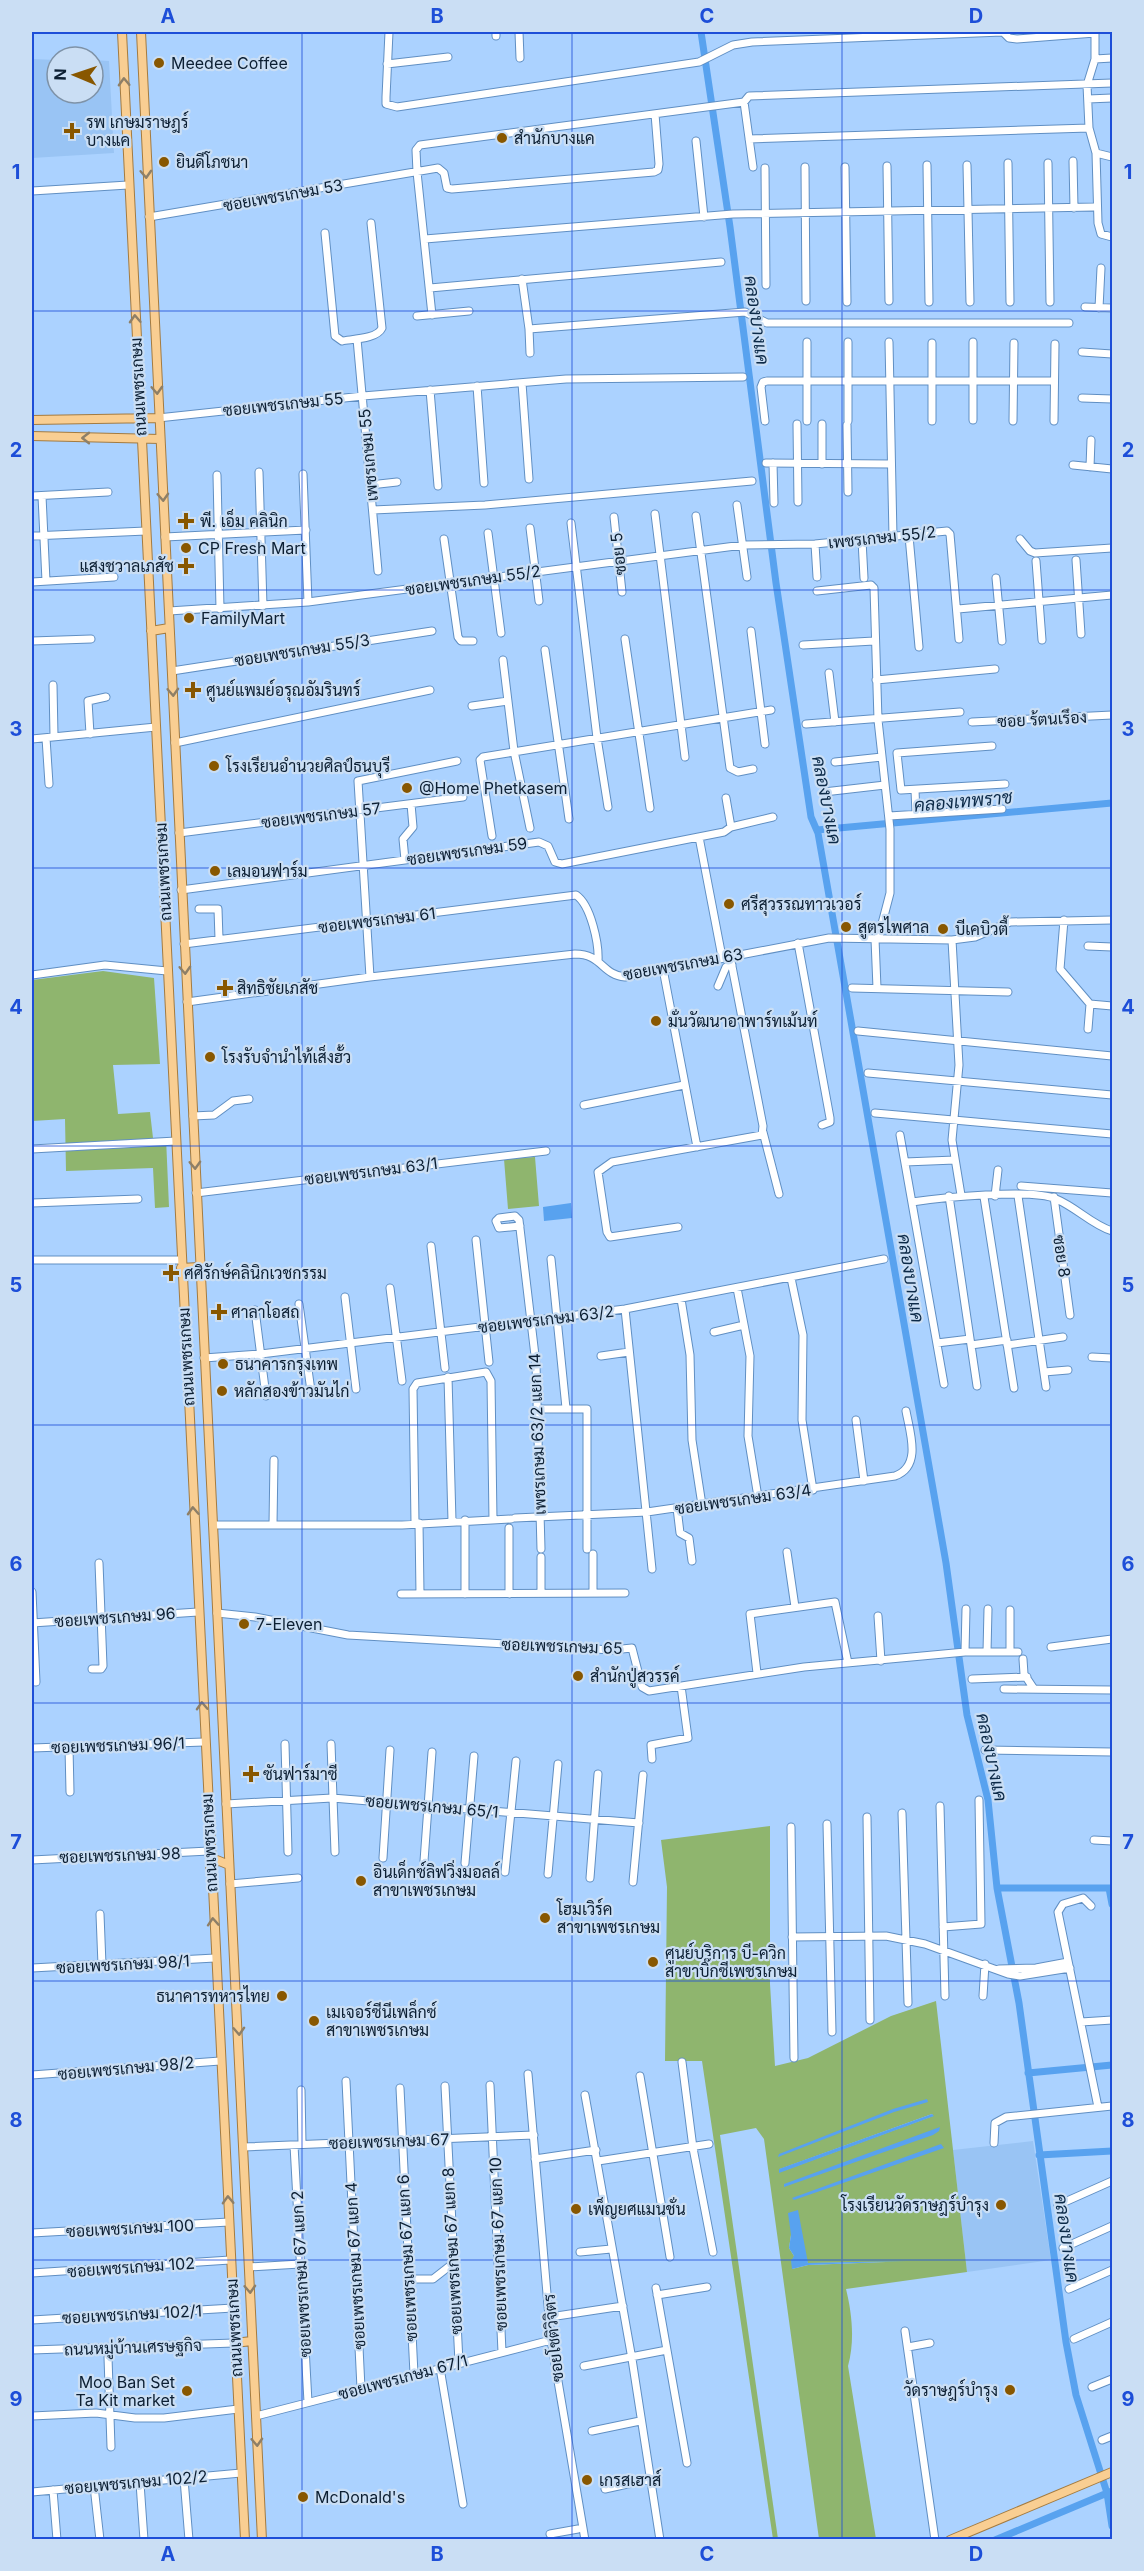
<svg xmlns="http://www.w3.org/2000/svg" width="1144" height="2571" font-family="Inter,Sarabun,sans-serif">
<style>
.built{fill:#99c4f4}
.green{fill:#8fb56e;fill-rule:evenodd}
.water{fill:#58a2ef}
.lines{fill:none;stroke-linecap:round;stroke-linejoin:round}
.canal{stroke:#58a2ef;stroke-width:7}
.minor-casing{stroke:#608fc3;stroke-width:9}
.major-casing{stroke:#a37b41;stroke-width:10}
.minor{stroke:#fff;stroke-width:7}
.major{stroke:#f9ce92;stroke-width:8}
.oneway{stroke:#8e7f67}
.grid{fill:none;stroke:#1d4ed8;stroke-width:1.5;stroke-opacity:0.55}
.poi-dot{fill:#885700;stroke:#cadef4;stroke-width:2}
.labels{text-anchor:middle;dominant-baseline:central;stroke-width:4.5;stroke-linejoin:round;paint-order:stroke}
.poi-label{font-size:16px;fill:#0c1f33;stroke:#cadef4;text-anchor:start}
.street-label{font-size:16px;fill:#0c1f33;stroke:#cadef4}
.water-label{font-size:18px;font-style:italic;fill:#0c2a48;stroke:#cadef4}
.neatline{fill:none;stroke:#1d4ed8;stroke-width:2}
.grid-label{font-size:20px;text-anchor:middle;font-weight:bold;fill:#1d4ed8}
</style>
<rect width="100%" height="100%" fill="#abd2ff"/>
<path class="built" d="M32,59l25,1v33h36v-33l16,1 5,92 -82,5z
M1033,2141l18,119 -84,12 -14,-122z"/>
<path class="green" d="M103,971l51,7 6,86 -47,1 5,49 32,-2 3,26h13l3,69 -14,1 -2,-40 -87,3 -1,-52 -33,2v-141z
M535,1157l4,49 -31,3 -4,-50z
M770,1826v158l5,82 33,-8 83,-42 45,-15 31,271 -121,17c6,24 9,52 2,77l28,173h-57l-55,-400 -8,-11 -36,7 58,404h-5l-71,-478h-37l2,-174 -6,-47zM932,2114l1,2 -153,56v-3zM791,2235l17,28 78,-1 -78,3 -16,4 2,-13 -5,-8z"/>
<path class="water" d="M571,1203l1,15 -28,3 -1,-14z
M927,2099l1,3 -34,10 -116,45 1,-3 114,-45z
M932,2114l2,2 -155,57v-4z
M940,2127l-1,4 -6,4 -149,52v-3z
M941,2144l3,4 -150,52 -2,-2z
M798,2210l10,53 98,-2 -98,4 -16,4 -1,-8 3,-5 -5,-8 2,-13 -3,-22z"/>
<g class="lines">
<path class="canal" d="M701,32l29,195 46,356 35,234 7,16 128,730 21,152 21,85 9,88 22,115 47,339 10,53 31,98 5,33
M817,830l295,-27
M997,1888h115
M1109,1888l3,16
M1028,2073l84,-8
M1039,2155l73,-4
M995,2540l117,-49"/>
<defs>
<path id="minor" d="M389,32l-3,65v7l11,3 302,-45 34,-17 19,-3 250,-10
M496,32v4
M519,32l1,26
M1003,32l6,6 8,1 78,-6
M1095,59l17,-1
M387,64l61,-7
M1088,99l24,-1
M744,102l9,65
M1089,128l7,25 16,4
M749,139l340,-11 -2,-43 8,-26v-27
M696,141l8,76
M1096,153l2,70 3,11 11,3
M1073,161l1,47
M1008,163l2,139
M1048,163l2,139
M927,165l2,137
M967,165l3,137
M887,166l2,135
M805,167l1,134
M845,167l2,135
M765,168l1,117
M32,191l96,-6
M149,217l289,-49 6,5 3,15 5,1 202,-17 4,-2 1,-6 -4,-50
M325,233l10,103 7,5c11,-2 35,-2 40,-13l-11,-105
M425,239l308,-25 361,-7
M522,279l7,50 216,-17 22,11h302
M430,288l291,-26
M1085,307l27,1
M1099,308l2,-40
M432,315l-15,-143 -1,-22 4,-5 324,-43 5,-6 363,-13
M417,316l52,-5
M529,329l1,24
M357,339l21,232
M889,342l4,195
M932,343v78
M1082,352l30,2
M522,383l7,96
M477,386l7,97
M430,390l8,96
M1082,398l30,1
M158,418l205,-22 203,-17 177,-2
M973,420v-78
M765,421l-4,-34 2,-5 4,-1h287
M807,421v-79
M848,421v-79
M1013,421l1,-78
M1054,421l1,-77
M797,424l1,78
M822,424v40
M847,425l1,67
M766,463l124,1
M773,463l1,40
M1073,465l39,4
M1090,467l1,-27
M259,472l4,134
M303,474l5,128
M217,475l3,134
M370,485l27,-3
M32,496l76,-4
M42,496l4,85
M737,505l10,72
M373,510l112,-5 267,-24
M655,514l30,243
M696,516l34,252 8,4 15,-3
M614,517l8,75
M571,523l26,215 11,69
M530,528l9,73
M488,533l13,100
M32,536l114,-5
M909,536l10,111
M165,537l141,-7
M444,539l14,98 3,4h12
M1020,539l10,12 5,2 77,-5
M862,540l2,38
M815,544l2,33
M1076,560l5,74
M1036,561l6,79
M996,578l6,63
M32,582l82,-5
M817,591l54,-6 3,3 4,132 12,109v64l-12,46
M958,609l154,-14
M169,611l139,-9 435,-57 72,-1 132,-13 3,3 9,105
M751,631l14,113
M625,639l25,169
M32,641l59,-2
M803,645l71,-4
M545,650l24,169
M503,660l11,91 16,77
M172,671l260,-40
M829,673l6,49
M876,680l119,-11
M53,685l1,51
M472,706l36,-5
M972,722l140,-7
M806,724l154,-12
M90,734l-2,-33 18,-4
M46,738l3,46
M32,739l124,-12
M175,743l255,-53
M992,746l-95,7 4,37 104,-6
M835,762l47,-5
M915,790l1,24
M824,792l61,-7
M726,798l5,29
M889,816l113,-7
M179,833l284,-36
M492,836l-12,-76 3,-3 288,-47
M699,837l23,120
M405,860l-2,-21 10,-12 -2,-23
M181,890l358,-48 9,4 7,16 7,2 162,-32 7,-5 42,-10
M199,909h19l1,30
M1064,920l-4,49 30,35 -2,25
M875,939l2,49
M952,940l7,125 -7,75 9,55
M798,943l32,175v4l-8,3
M184,944l392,-49c15,10 23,49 22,66
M1088,946l24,1
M663,969l34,178
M32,975l73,-10 62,6
M370,977l-12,-196 99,-20
M718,986l8,-19 6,-2
M852,988l156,4
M187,1002l183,-25 205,-23c27,0 27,21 50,23l204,-39 123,2 23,-3 35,-15 102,-2
M1090,1004l22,2
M858,1031l254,25
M868,1073l244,22
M584,1105l100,-20
M875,1113l237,21
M193,1116l21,-1 19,-14 16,-2
M763,1132l16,62
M900,1135l44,249
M32,1149l144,-8
M905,1162l50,-2
M1021,1186l91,7
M196,1193l350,-42
M949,1196l28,190
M995,1196l3,-26
M1018,1196l28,191
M984,1197l30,191
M1054,1197l16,118
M912,1202c28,-4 121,-14 144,-3 20,8 36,26 56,32
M32,1203l106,-4
M520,1226l-21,2 -3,-7 3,-3 16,-2 4,4 17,144 5,185
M678,1227l-68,10 -3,-5 -9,-60 14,-10 150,-27 1,-9 -33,-170
M476,1240l13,122
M431,1246l14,122
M551,1259l15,149
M32,1260h149
M791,1278l12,57 -1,85 11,70
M390,1288l12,93
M737,1288l13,68 -2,80 10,61
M345,1297l11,92
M681,1299l9,56 2,85 10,65
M299,1304l12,87
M625,1309l27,260
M255,1310l11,86
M714,1332l30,-7
M937,1343l33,-4
M971,1345l36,-5
M1007,1345l56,-8
M601,1356l28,-4
M1092,1357l20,1
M204,1358l57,-4 364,-45 259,-50
M1044,1372l24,-2
M448,1377l4,144
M537,1409h50v140
M856,1420l8,61
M677,1508l3,25 9,5 3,23
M515,1518l132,-6 248,-36c27,-10 15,-43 11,-65
M465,1520v74
M415,1523l-2,-134 4,-6 69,-11 5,9 2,139
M419,1523l1,71
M273,1524l1,-64
M213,1525h189l109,-6
M509,1528v66
M787,1552l8,55
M593,1554v39
M541,1557v36
M32,1592l4,90
M401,1594l224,-1
M217,1613l38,4 93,18 264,15 20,-2 10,39 7,4 155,-24 161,-15h53
M878,1616l3,45
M32,1623l166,-11
M1051,1647l61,-8
M965,1652l1,-43
M987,1652l1,-43
M1010,1652v-42
M1023,1659l1,15 10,15
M92,1669h9l2,-3 -4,-103
M757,1673l-7,-59 85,-12 13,61
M972,1679l55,-2
M1004,1689l108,1
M285,1744l3,108
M331,1744l4,108
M69,1747l1,45
M32,1748l172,-6
M985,1750l127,2
M652,1759l-1,-14 37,-7 -7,-52
M226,1804l106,-6 307,25
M940,1806l5,190
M902,1813l6,190
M867,1817l3,203
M827,1824l5,208
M791,1827l3,231
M1094,1840l18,1
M383,1858l7,-108
M32,1860l177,-9
M424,1861l8,-109
M465,1863l9,-107
M505,1872l11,-111
M548,1874l10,-110
M590,1878l8,-104
M633,1882l10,-107
M230,1884l68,-6
M1091,1906l-8,-8 -20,6 -5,8 40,195
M100,1914l2,51
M943,1927l38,-3 -2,-124
M792,1937l94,-1 39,8 83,30 12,2 50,-8
M32,1968l183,-10
M999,1969l37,-1 32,-6
M983,1996l2,-32
M1081,2022l31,-2
M682,2062l11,86 20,104
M528,2074l23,266 34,200
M32,2075l188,-14
M640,2076l30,181
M346,2081l15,307
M490,2085l12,267
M445,2086l14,276
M400,2088l14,286
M301,2090l1,54
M585,2095l47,264 28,181
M994,2143l1,-20 11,-6 106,-11
M294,2145l14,257
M244,2147l290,-12
M535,2159l61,-9
M598,2161l111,-17
M1058,2205l54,-24
M32,2233l197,-11
M1063,2248l49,-22
M580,2252l31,-3
M249,2267l51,-3
M32,2273l198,-13
M408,2279h25l18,-14
M656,2288l31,175
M1069,2289l43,-19
M657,2295l50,-8
M550,2317l73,-11
M32,2320l201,-12
M905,2331l30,209
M1074,2339l38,-17
M908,2347l22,-4
M32,2350l202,-7
M108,2357l3,90
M584,2366l83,-16
M440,2368l23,136
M1092,2387l20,-8
M32,2416l64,-3 39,5h29l74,-9
M256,2416l295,-76
M592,2431l48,-10
M1102,2440l10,-4
M184,2479l5,61
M140,2483l4,57
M94,2486l6,54
M605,2489l45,-10
M53,2490l4,50
M32,2492l209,-19
M550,2534l28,-5"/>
<path id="major" d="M122,32l123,2508
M141,32l121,2508
M32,420l126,-2
M32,436l128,3
M151,631l18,-3
M181,1268l18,-1
M210,1869l7,-9 12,5
M234,2343l18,-2
M950,2540l162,-68"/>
</defs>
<use href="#minor" class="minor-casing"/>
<use href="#major" class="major-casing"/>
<use href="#minor" class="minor"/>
<use href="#major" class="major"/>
</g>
<defs><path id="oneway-chevron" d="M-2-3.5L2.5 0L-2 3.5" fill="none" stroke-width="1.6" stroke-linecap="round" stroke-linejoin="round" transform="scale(1.5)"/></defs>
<g class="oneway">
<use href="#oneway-chevron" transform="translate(124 82) rotate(-92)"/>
<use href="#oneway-chevron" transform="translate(146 174) rotate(87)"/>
<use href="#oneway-chevron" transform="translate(135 319) rotate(-93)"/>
<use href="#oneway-chevron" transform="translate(157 390) rotate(87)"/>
<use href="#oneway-chevron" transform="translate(86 438) rotate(-180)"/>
<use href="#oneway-chevron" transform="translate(163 497) rotate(87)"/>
<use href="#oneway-chevron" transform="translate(173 692) rotate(87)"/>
<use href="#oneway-chevron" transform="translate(185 970) rotate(87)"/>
<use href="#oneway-chevron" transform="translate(195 1165) rotate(88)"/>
<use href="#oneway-chevron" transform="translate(193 1511) rotate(-93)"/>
<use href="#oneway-chevron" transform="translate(202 1706) rotate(-93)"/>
<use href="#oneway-chevron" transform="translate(213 1922) rotate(-94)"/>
<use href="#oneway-chevron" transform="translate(239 2031) rotate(87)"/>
<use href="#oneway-chevron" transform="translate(228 2200) rotate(-92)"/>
<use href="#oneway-chevron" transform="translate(250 2289) rotate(87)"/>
<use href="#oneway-chevron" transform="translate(257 2442) rotate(87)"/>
</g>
<path class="grid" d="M302,32v2508M572,32v2508M842,32v2508M32,311h1080M32,590h1080M32,868h1080M32,1146h1080M32,1425h1080M32,1703h1080M32,1981h1080M32,2260h1080"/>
<g class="poi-dot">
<circle cx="159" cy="63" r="6"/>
<path d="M69 122h6v6h6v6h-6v6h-6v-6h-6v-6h6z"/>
<circle cx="502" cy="138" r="6"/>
<circle cx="164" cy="162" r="6"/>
<path d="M183 512h6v6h6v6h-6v6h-6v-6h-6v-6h6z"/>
<circle cx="186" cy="548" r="6"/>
<path d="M183 557h6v6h6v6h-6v6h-6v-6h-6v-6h6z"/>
<circle cx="189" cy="618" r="6"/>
<path d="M190 681h6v6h6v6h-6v6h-6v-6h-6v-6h6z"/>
<circle cx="214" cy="766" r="6"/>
<circle cx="407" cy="788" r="6"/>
<circle cx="215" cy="871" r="6"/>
<circle cx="729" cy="904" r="6"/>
<circle cx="846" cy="927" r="6"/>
<circle cx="943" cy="929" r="6"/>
<path d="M222 979h6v6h6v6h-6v6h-6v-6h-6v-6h6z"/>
<circle cx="656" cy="1021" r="6"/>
<circle cx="210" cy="1057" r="6"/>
<path d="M168 1264h6v6h6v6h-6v6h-6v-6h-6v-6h6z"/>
<path d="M216 1303h6v6h6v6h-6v6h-6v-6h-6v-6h6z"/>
<circle cx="223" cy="1364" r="6"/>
<circle cx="222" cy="1391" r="6"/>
<circle cx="244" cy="1624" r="6"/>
<circle cx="578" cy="1676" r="6"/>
<path d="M248 1765h6v6h6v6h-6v6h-6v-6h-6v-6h6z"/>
<circle cx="361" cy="1881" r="6"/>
<circle cx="545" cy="1918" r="6"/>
<circle cx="653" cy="1962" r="6"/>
<circle cx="282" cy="1996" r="6"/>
<circle cx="314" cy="2021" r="6"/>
<circle cx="1001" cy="2205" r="6"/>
<circle cx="576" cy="2209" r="6"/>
<circle cx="1010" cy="2390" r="6"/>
<circle cx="187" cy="2391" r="6"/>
<circle cx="587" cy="2480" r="6"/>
<circle cx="303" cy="2497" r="6"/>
</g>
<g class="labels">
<g class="poi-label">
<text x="171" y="63">Meedee Coffee</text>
<text x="86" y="122">รพ เกษมราษฎร์<tspan x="86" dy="18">บางแค</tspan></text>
<text x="514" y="138">สำนักบางแค</text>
<text x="176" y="162">ยินดีโภชนา</text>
<text x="200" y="521">พี. เอ็ม คลินิก</text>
<text x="198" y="548">CP Fresh Mart</text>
<text x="174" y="566" text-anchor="end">แสงชวาลเภสัช</text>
<text x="201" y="618">FamilyMart</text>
<text x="206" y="690">ศูนย์แพมย์อรุณอัมรินทร์</text>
<text x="226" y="766">โรงเรียนอำนวยศิลป์ธนบุรี</text>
<text x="419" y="788">@Home Phetkasem</text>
<text x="227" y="871">เลมอนฟาร์ม</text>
<text x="741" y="904">ศรีสุวรรณทาวเวอร์</text>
<text x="858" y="927">สูตรไพศาล</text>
<text x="955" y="929">บีเคบิวตี้</text>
<text x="237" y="988">สิทธิชัยเภสัช</text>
<text x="668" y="1021">มั่นวัฒนาอาพาร์ทเม้นท์</text>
<text x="222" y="1057">โรงรับจำนำไท้เส็งฮั้ว</text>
<text x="184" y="1273">ศศิรักษ์คลินิกเวชกรรม</text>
<text x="231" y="1312">ศาลาโอสถ</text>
<text x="235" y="1364">ธนาคารกรุงเทพ</text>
<text x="234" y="1391">หลักสองข้าวมันไก่</text>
<text x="256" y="1624">7-Eleven</text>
<text x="590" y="1676">สำนักปู่สวรรค์</text>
<text x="263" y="1774">ซันฟาร์มาซี</text>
<text x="373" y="1872">อินเด็กซ์ลิฟวิ่งมอลล์<tspan x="373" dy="18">สาขาเพชรเกษม</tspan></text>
<text x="557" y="1909">โฮมเวิร์ค<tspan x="557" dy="18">สาขาเพชรเกษม</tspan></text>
<text x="665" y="1953">ศูนย์บริการ บี-ควิก<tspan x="665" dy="18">สาขาบิ๊กซีเพชรเกษม</tspan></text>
<text x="270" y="1996" text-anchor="end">ธนาคารทหารไทย</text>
<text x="326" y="2012">เมเจอร์ซีนีเพล็กซ์<tspan x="326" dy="18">สาขาเพชรเกษม</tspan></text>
<text x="989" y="2205" text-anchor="end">โรงเรียนวัดราษฎร์บำรุง</text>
<text x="588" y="2209">เพ็ญยศแมนชั่น</text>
<text x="175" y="2382" text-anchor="end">Moo Ban Set<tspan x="175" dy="18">Ta Kit market</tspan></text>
<text x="998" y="2390" text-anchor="end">วัดราษฎร์บำรุง</text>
<text x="599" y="2480">เกรสเฮาส์</text>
<text x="315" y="2497">McDonald's</text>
</g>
<g class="street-label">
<text transform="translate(283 195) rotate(-10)">ซอยเพชรเกษม 53</text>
<text transform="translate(138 387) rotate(-93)">ถนนเพชรเกษม</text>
<text transform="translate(283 404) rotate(-6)">ซอยเพชรเกษม 55</text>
<text transform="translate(368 455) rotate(-95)">เพชรเกษม 55</text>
<text transform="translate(882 537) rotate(-6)">เพชรเกษม 55/2</text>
<text transform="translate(618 554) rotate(-96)">ซอย 5</text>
<text transform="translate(473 580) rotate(-8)">ซอยเพชรเกษม 55/2</text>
<text transform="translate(302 650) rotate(-9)">ซอยเพชรเกษม 55/3</text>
<text transform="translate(1042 719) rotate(-3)">ซอย ร้ตนเรึอง</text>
<text transform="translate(321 815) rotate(-7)">ซอยเพชรเกษม 57</text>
<text transform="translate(467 851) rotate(-8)">ซอยเพชรเกษม 59</text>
<text transform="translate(163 872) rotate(-93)">ถนนเพชรเกษม</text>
<text transform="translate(377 920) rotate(-7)">ซอยเพชรเกษม 61</text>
<text transform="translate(683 964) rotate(-10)">ซอยเพชรเกษม 63</text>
<text transform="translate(371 1171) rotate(-7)">ซอยเพชรเกษม 63/1</text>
<text transform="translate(1062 1256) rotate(82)">ซอย 8</text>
<text transform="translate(546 1319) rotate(-7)">ซอยเพชรเกษม 63/2</text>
<text transform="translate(186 1357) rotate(-93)">ถนนเพชรเกษม</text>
<text transform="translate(537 1434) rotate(-92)">เพชรเกษม 63/2 แยก 14</text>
<text transform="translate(743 1499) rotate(-8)">ซอยเพชรเกษม 63/4</text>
<text transform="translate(115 1617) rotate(-4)">ซอยเพชรเกษม 96</text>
<text transform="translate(562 1646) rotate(2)">ซอยเพชรเกษม 65</text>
<text transform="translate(118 1745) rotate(-2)">ซอยเพชรเกษม 96/1</text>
<text transform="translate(432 1806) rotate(5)">ซอยเพชรเกษม 65/1</text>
<text transform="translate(209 1843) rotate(-93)">ถนนเพชรเกษม</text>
<text transform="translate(120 1855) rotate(-2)">ซอยเพชรเกษม 98</text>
<text transform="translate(123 1964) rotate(-3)">ซอยเพชรเกษม 98/1</text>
<text transform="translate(126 2068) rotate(-5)">ซอยเพชรเกษม 98/2</text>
<text transform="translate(389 2141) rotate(-2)">ซอยเพชรเกษม 67</text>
<text transform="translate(130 2228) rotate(-3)">ซอยเพชรเกษม 100</text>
<text transform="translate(498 2244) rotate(-92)">ซอยเพชรเกษม 67 แยก 10</text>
<text transform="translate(452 2251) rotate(-93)">ซอยเพชรเกษม 67 แยก 8</text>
<text transform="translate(407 2258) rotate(-93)">ซอยเพชรเกษม 67 แยก 6</text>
<text transform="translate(355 2266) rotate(-93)">ซอยเพชรเกษม 67 แยก 4</text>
<text transform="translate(131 2267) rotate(-4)">ซอยเพชรเกษม 102</text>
<text transform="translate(301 2274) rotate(-93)">ซอยเพชรเกษม 67 แยก 2</text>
<text transform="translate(132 2314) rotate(-3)">ซอยเพชรเกษม 102/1</text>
<text transform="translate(234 2328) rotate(-93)">ถนนเพชรเกษม</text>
<text transform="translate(553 2338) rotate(-96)">ซอยโชติวิจิตร</text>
<text transform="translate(133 2347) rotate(-2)">ถนนหมู่บ้านเศรษฐกิจ</text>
<text transform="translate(403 2377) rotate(-15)">ซอยเพชรเกษม 67/1</text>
<text transform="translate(136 2482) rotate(-5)">ซอยเพชรเกษม 102/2</text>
</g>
<g class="water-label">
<text transform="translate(757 320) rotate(82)">คลองบางแค</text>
<text transform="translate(827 800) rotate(79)">คลองบางแค</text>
<text transform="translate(963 801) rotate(-5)">คลองเทพราช</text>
<text transform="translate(911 1278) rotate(81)">คลองบางแค</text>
<text transform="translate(992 1757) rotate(78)">คลองบางแค</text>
<text transform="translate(1067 2238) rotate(82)">คลองบางแค</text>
</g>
</g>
<rect width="1144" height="2571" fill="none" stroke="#cadef4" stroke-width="66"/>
<g transform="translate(75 75) rotate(272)"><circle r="28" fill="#cadef4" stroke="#7e92a7" stroke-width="1.5"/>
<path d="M0-4.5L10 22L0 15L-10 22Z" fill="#885700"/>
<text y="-9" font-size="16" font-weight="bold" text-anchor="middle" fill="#0c1f33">N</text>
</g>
<rect x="33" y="33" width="1078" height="2505" class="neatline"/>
<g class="grid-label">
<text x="168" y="23">A</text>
<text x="437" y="23">B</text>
<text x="707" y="23">C</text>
<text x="976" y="23">D</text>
<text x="16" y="179">1</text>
<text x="1128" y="179">1</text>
<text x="16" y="457">2</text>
<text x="1128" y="457">2</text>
<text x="16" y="736">3</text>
<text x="1128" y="736">3</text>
<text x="16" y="1014">4</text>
<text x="1128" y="1014">4</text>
<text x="16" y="1292">5</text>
<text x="1128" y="1292">5</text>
<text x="16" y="1571">6</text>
<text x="1128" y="1571">6</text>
<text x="16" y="1849">7</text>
<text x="1128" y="1849">7</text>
<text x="16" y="2127">8</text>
<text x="1128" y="2127">8</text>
<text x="16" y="2406">9</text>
<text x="1128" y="2406">9</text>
<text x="168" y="2561">A</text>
<text x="437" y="2561">B</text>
<text x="707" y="2561">C</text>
<text x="976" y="2561">D</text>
</g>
</svg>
